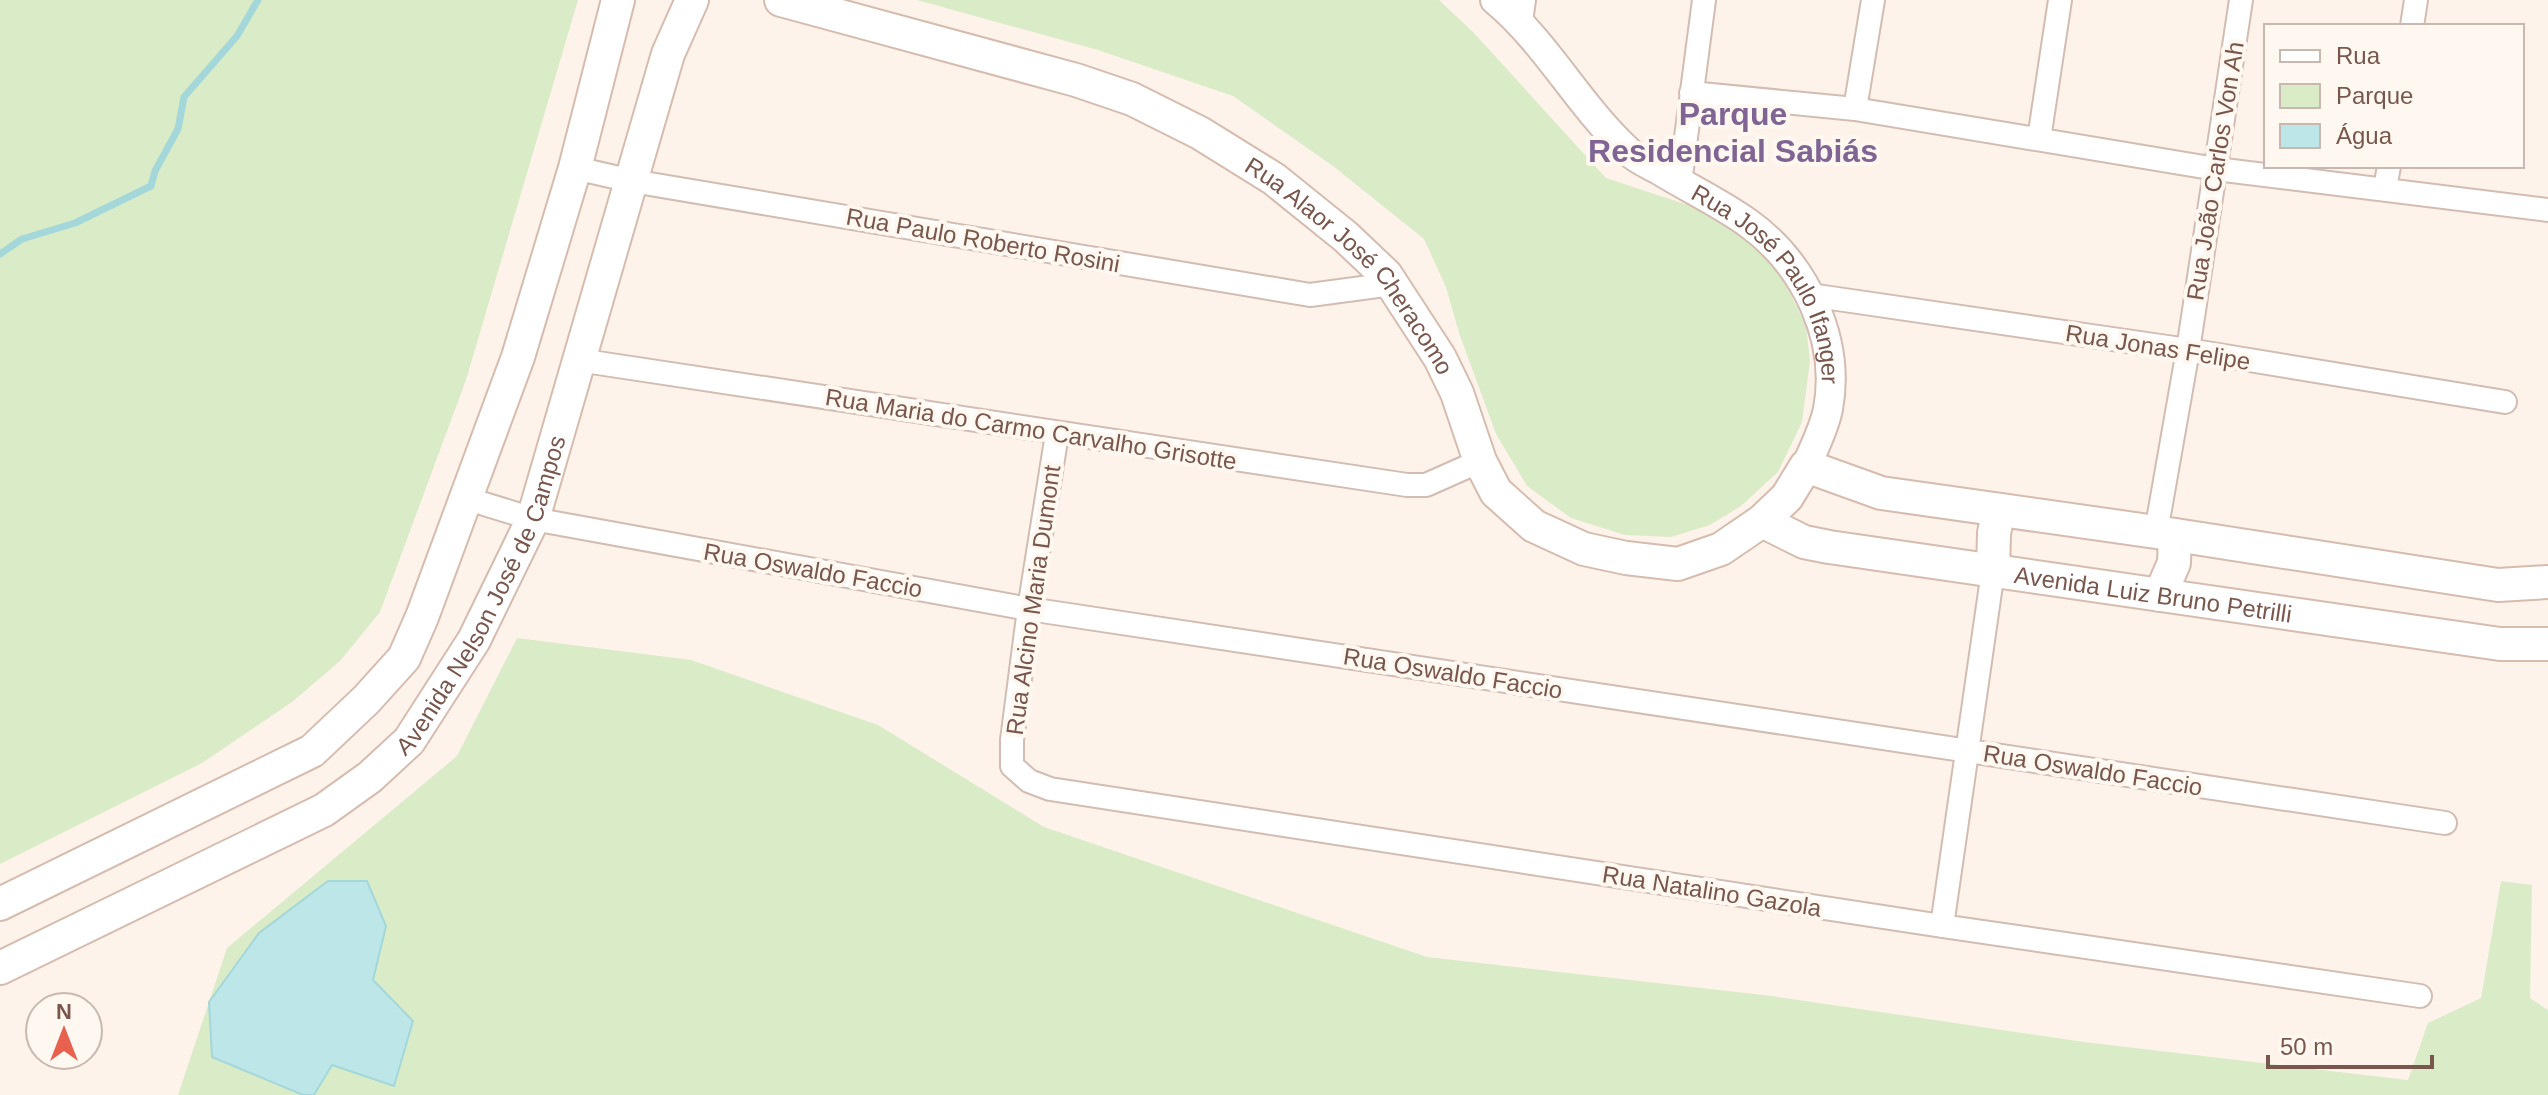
<svg xmlns="http://www.w3.org/2000/svg" width="2548" height="1095" font-family="Arial,sans-serif">
<style>
.green{fill:#daecc7}
.water{fill:#bde6e8;stroke:#a3d7da;stroke-width:2}
.lines{fill:none;stroke-linecap:round;stroke-linejoin:round}
.stream{stroke:#a3d7da;stroke-width:7}
.minor-casing{stroke:#d3bcb1;stroke-width:26}
.tertiary-casing{stroke:#d3bcb1;stroke-width:32}
.secondary-casing{stroke:#d6bcae;stroke-width:36}
.minor{stroke:#fff;stroke-width:22}
.tertiary{stroke:#fff;stroke-width:28}
.secondary{stroke:#fff;stroke-width:32}
.labels{text-anchor:middle;dominant-baseline:central;stroke-width:8;stroke-linejoin:round;paint-order:stroke}
.street-label{font-size:24px;fill:#79574c;stroke:#fff8f1}
.district-label{font-size:32px;font-weight:bold;fill:#7f6494;stroke:#fff8f1}
</style>
<rect width="100%" height="100%" fill="#fdf3ea"/>
<path class="green" d="M0,0h578l-112,380 -86,232 -40,49 -48,41 -90,61 -202,101z
M917,0h522l35,33 132,145 85,28 48,25 31,28 18,30 18,37 4,35 -8,61 -24,50 -37,34 -31,19 -39,12 -46,-2 -54,-17 -44,-32 -31,-52 -37,-101 -13,-46 -22,-48 -91,-73 -100,-70 -135,-46z
M517,638l174,22 187,65 166,102 383,130 345,39 312,46 324,38 20,-57 53,-25 20,-117 31,4 -2,113 18,12v85h-2370l49,-147 230,-192z"/>
<path class="water" d="M328,881h39l19,45 -13,54 40,41 -19,65 -62,-21 -18,30h-11l-91,-38 -3,-55 50,-69z"/>
<g class="lines">
<path class="stream" d="M0,254l22,-15 53,-16 76,-37 4,-15 23,-42 6,-32 53,-61 21,-36"/>
<defs>
<path id="minor" d="M1521,22l3,-22
M2412,26l4,-26
M1691,93l164,16 361,60 332,41
M1855,109l18,-109
M2039,139l21,-139
M575,168l57,13 678,114 82,-11
M1680,183l24,-183
M2385,189l4,-23
M1810,295l378,55 317,52
M578,360l829,125h19l54,-24
M1057,434l-28,175 -17,131v26l17,15 21,8 892,137 478,70
M465,498l68,21 496,90 1416,214
M2156,532l32,-182 53,-350
M1942,926l51,-355"/>
<g id="tertiary">
<path id="s1" d="M1495,0c52,43 83,105 133,151 8,8 20,13 31,19 29,18 61,33 89,53 57,41 93,116 80,186 -4,20 -14,39 -22,57"/>
</g>
<g id="secondary">
<path id="s2" d="M781,0l295,80 56,19 68,34 74,46 72,58 40,38 54,83 17,35 23,68 16,31 38,34 50,23 42,9 52,6 43,-15 41,-28 25,-24 19,-31 75,27 275,39 342,53 50,-3"/>
<path id="s3" d="M1762,521l42,21 25,5 671,97h48"/>
<path d="M1993,571l1,-38 5,-23"/>
<path d="M2160,595l14,-32 1,-28"/>
<path d="M0,904l312,-153 54,-51 38,-42 18,-41 96,-260 57,-189 43,-168"/>
<path id="s4" d="M0,968l324,-158 46,-33 39,-36 65,-101 59,-121 135,-465 24,-54"/>
</g>
</defs>
<use href="#minor" class="minor-casing"/>
<use href="#tertiary" class="tertiary-casing"/>
<use href="#secondary" class="secondary-casing"/>
<use href="#minor" class="minor"/>
<use href="#tertiary" class="tertiary"/>
<use href="#secondary" class="secondary"/>
</g>
<g class="labels">
<g class="street-label">
<text transform="translate(2215 171) rotate(-81)">Rua João Carlos Von Ah</text>
<text transform="translate(983 240) rotate(10)">Rua Paulo Roberto Rosini</text>
<text stroke="none"><textPath href="#s2" startOffset="644">Rua Alaor José Cheracomo</textPath></text>
<text stroke="none"><textPath href="#s1" startOffset="404">Rua José Paulo Ifanger</textPath></text>
<text transform="translate(2158 347) rotate(9)">Rua Jonas Felipe</text>
<text transform="translate(1031 429) rotate(9)">Rua Maria do Carmo Carvalho Grisotte</text>
<text transform="translate(813 570) rotate(10)">Rua Oswaldo Faccio</text>
<text stroke="none"><textPath href="#s4" startOffset="634">Avenida Nelson José de Campos</textPath></text>
<text stroke="none"><textPath href="#s3" startOffset="400">Avenida Luiz Bruno Petrilli</textPath></text>
<text transform="translate(1033 600) rotate(-82)">Rua Alcino Maria Dumont</text>
<text transform="translate(1453 673) rotate(9)">Rua Oswaldo Faccio</text>
<text transform="translate(2093 770) rotate(9)">Rua Oswaldo Faccio</text>
<text transform="translate(1712 891) rotate(9)">Rua Natalino Gazola</text>
</g>
<g class="district-label">
<text x="1733" y="114">Parque<tspan x="1733" dy="37">Residencial Sabiás</tspan></text>
</g>
</g>
<rect x="2264" y="24" width="260" height="144" fill="#fff8f1" stroke="#c9b8af" stroke-width="2"/>
<rect x="2280" y="50" width="40" height="12" fill="#ffffff" stroke="#c9b8af" stroke-width="2"/>
<text x="2336" y="64" font-size="24" fill="#79574c">Rua</text>
<rect x="2280" y="84" width="40" height="24" fill="#daecc7" stroke="#c9b8af" stroke-width="2"/>
<text x="2336" y="104" font-size="24" fill="#79574c">Parque</text>
<rect x="2280" y="124" width="40" height="24" fill="#bde6e8" stroke="#c9b8af" stroke-width="2"/>
<text x="2336" y="144" font-size="24" fill="#79574c">Água</text>
<g transform="translate(64 1031)"><circle r="38" fill="#fff8f1" stroke="#c9b8af" stroke-width="2"/>
<path d="M0-6L14 30L0 20L-14 30Z" fill="#e8604e"/>
<text y="-12" font-size="22" font-weight="bold" text-anchor="middle" fill="#79574c">N</text>
</g>
<path d="M2268 1055v12h164v-12" fill="none" stroke="#79574c" stroke-width="4"/>
<text x="2280" y="1055" font-size="24" fill="#79574c" stroke="#fff8f1" stroke-width="6" paint-order="stroke">50 m</text>
</svg>
